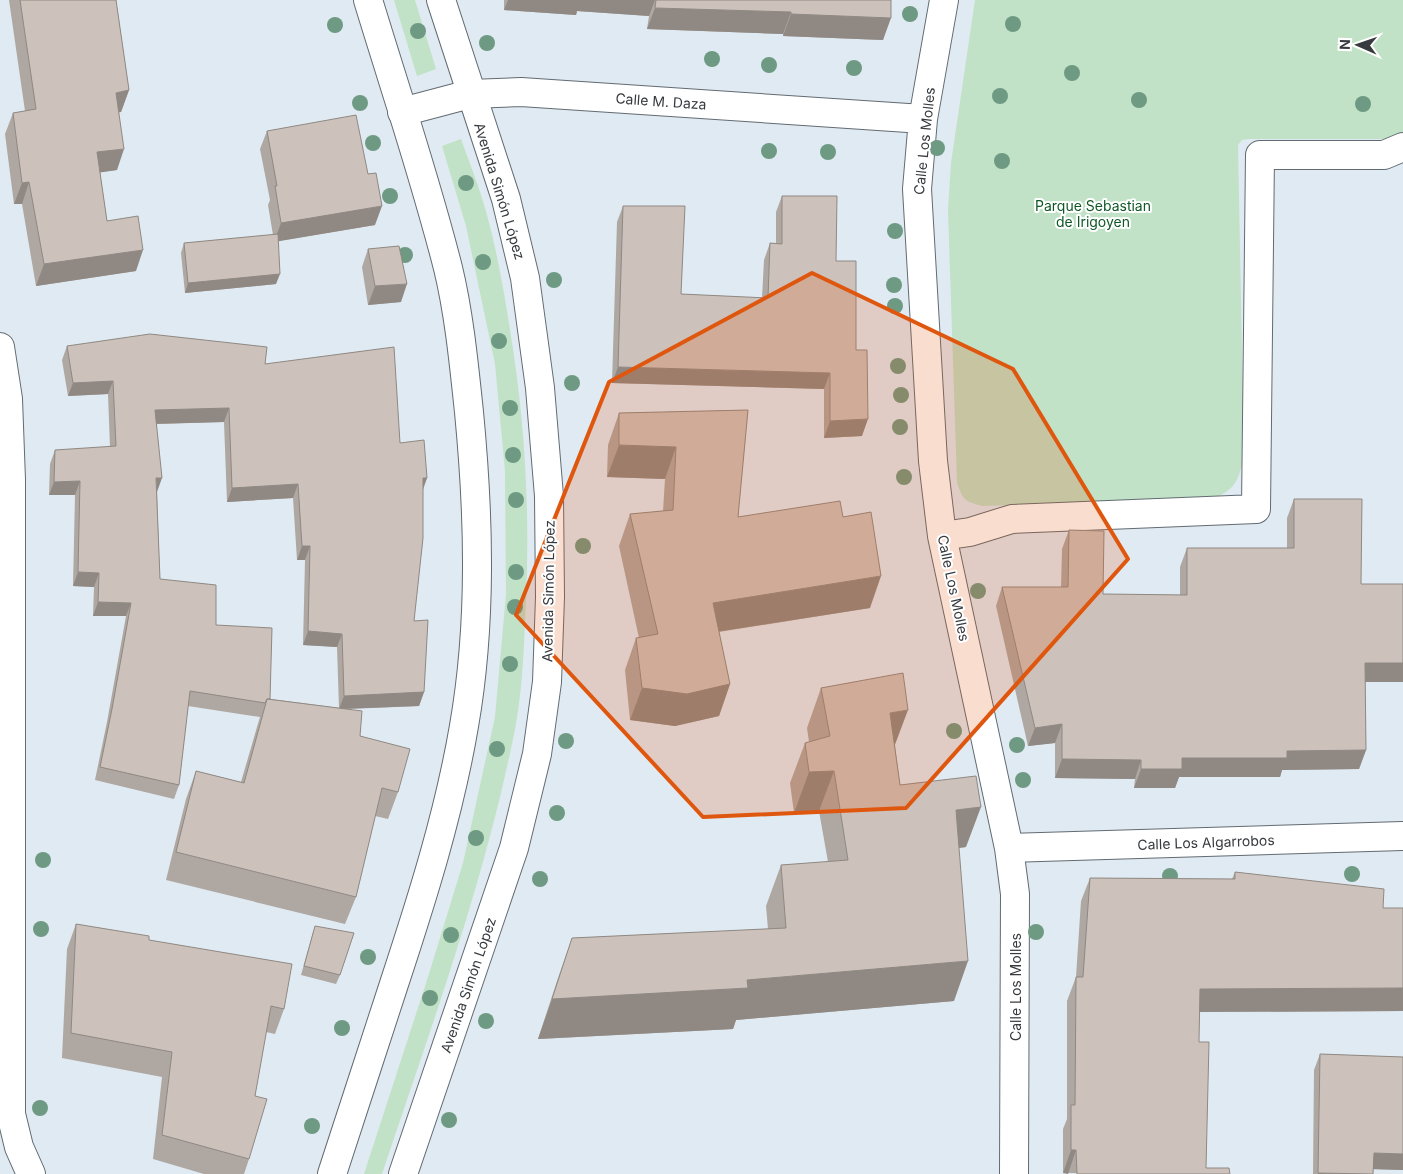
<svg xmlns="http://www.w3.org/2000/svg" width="1403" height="1174" font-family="Inter,sans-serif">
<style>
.green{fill:#c1e2c6}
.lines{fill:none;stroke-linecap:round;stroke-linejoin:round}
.minor-casing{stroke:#626b72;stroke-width:30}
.major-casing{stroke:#626b72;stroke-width:30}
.minor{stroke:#fff;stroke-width:28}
.major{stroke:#fff;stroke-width:28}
.tree{fill:#6e9982}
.wall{fill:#afa7a1;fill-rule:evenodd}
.shaded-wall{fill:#8f8883}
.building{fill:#ccc2bb;stroke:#8f8883}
.marked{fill:#df570e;fill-opacity:0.2;stroke:#df570e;stroke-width:4;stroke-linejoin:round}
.labels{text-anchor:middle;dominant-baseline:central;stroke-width:4;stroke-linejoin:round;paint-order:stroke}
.street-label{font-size:14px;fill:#373a3e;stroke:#fff}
.park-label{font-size:14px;fill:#105727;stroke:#fff}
</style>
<rect width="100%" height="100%" fill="#e0eaf2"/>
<path class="green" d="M394,0h21l21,69 -19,7z
M975,0h428v139h-154l-7,1 -4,5 6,313c-7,26 -9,31 -33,42l-228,6c-18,-4 -20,-6 -26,-23l-9,-273 3,-47z
M461,139c9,25 19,50 26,76 10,37 17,76 23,115 15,90 20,180 16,271 -2,42 -3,86 -11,128 -30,152 -84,298 -133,445h-18l64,-197 35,-114 32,-146 11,-123 -1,-123 -10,-107 -29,-138 -24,-80z"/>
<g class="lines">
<defs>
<path id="minor" d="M944,0l-21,119 -6,70 16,272 9,75 67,312 6,46 -1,280
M402,112l68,-18 51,-2 402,27
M0,347l8,52 3,81v634l8,33 12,27
M942,536l28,-4 42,-13 244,-10 4,-354h124l19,-8
M1009,848l394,-12"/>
<path id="major" d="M332,1174c21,-63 41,-127 62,-190 28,-85 55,-170 70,-258 18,-103 15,-210 5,-314 -5,-47 -10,-99 -21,-144 -23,-91 -53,-179 -80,-268
M403,1174l111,-326 23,-94 10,-72 3,-85 -1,-101 -9,-108 -15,-110 -19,-79 -65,-199"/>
</defs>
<use href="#minor" class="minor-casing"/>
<use href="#major" class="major-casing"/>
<use href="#minor" class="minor"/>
<use href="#major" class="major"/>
</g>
<g class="tree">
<circle cx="910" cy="14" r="8"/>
<circle cx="1013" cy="24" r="8"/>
<circle cx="335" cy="25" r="8"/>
<circle cx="418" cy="31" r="8"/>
<circle cx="487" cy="43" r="8"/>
<circle cx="712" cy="59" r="8"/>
<circle cx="769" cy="65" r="8"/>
<circle cx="854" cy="68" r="8"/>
<circle cx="1072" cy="73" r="8"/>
<circle cx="1000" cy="96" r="8"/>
<circle cx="1139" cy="100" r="8"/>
<circle cx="360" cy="103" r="8"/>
<circle cx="1363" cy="104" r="8"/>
<circle cx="373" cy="143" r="8"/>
<circle cx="937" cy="148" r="8"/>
<circle cx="769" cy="151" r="8"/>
<circle cx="828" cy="152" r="8"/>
<circle cx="1002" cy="161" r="8"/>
<circle cx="466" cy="183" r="8"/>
<circle cx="390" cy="196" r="8"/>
<circle cx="895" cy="231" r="8"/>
<circle cx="405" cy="255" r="8"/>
<circle cx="483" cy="262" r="8"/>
<circle cx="554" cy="280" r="8"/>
<circle cx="894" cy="285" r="8"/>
<circle cx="895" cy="306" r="8"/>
<circle cx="499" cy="341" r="8"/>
<circle cx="898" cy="366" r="8"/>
<circle cx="572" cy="383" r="8"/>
<circle cx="901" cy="395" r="8"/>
<circle cx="510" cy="408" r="8"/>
<circle cx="900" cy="427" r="8"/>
<circle cx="513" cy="455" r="8"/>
<circle cx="904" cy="477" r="8"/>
<circle cx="516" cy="500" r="8"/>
<circle cx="583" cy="546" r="8"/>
<circle cx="516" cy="572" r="8"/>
<circle cx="978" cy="591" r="8"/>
<circle cx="515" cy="607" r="8"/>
<circle cx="510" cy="664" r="8"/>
<circle cx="954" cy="731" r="8"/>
<circle cx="566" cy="741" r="8"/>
<circle cx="1017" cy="745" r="8"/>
<circle cx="497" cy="749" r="8"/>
<circle cx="1023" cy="780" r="8"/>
<circle cx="557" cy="813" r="8"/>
<circle cx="476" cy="838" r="8"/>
<circle cx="43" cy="860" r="8"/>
<circle cx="1352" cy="874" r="8"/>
<circle cx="1170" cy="876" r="8"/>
<circle cx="540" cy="879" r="8"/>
<circle cx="41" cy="929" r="8"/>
<circle cx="1036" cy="932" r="8"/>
<circle cx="451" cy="935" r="8"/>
<circle cx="368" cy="957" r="8"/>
<circle cx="430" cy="998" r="8"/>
<circle cx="486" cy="1021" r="8"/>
<circle cx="342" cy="1028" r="8"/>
<circle cx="40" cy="1108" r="8"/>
<circle cx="449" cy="1120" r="8"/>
<circle cx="312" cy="1126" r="8"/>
</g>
<path class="wall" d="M9,0h107l13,90 -8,22h-2l-2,58 -17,2 7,49 29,50 -100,15 -14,-82h-8l-9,-70 8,-21 12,-2z
M504,0h387l-8,40 -100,-4v-2l-136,-5 2,-13 -72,-5 -1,4 -72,-5z
M267,131l108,94 -97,16 -2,43 -91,9 -4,-40 3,-10 89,-8 -5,-30 2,-5 -10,-51z
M782,196l54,65 20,89 6,86 -38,2v-49l-212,-6 5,-161 6,-16 58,88 81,4 2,-38 6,-17h6v-31z
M368,249l33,53 -33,3 -6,-38z
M67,346l198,18 135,79 27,35 -4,12 -9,131 10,71 -5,14 -71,3 12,27 38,56 -10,27 -13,-3 -19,81 -11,27 -179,-44 20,-81 10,-28 45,11 16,-55 3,-10 -72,-11 -9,79 -5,14 -79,-19 12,-58 19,-106h-33l1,-29 -21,-1 2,-91h-26l1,-31 5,-14 55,-3 -2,-53 -40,2 -6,-36zM224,422l3,80 66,-4 4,62h8l-2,85 34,2 2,61 -68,-9 -55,-74 -56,-46 -3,-87v-68z
M748,410l-10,107h105l27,91 -151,24 11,52 -11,32 -44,10 -45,-6 -5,-50 11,-32h3l-20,-92 11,-32 33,-3 2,-32 -58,-2 1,-32 11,-32z
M1294,499l67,85 4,98 1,68 -7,19 -77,1 -2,7h-101l-4,11h-41l1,-9 -80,-1v-35l-27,3 -32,-140 6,-19h59l1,-38 7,-19 34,64 77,1v-28l7,-19h100v-30z
M821,688l74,58 5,39 66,62 -7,1 -5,153 -218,19 -3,9 -195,10 20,-61 14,-40 196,-9 -2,-23 15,-41 47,-3 -9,-51 -25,2 -4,-30 15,-40 4,-1 -2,-14z
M1235,872l148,36 20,103 -204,1v30l7,126 24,6 -167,-1v-44l4,-10v-118l9,-24 5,-76 9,-23 142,1z
M76,924l73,16 135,69 -9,25 -9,-2 -11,64 -6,63 -5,15h-40l-51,-15 9,-82 -100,-19 5,-109z
M315,926l25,49 -4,9 -35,-9 11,-39z
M1320,1054l83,3v113l-30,-1v5h-60l1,-104z"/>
<path class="shaded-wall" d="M508,0h147l-6,16 -72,-5 -1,4 -72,-5z
M655,8l136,4 -8,22 -136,-5z
M791,14l100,4 -8,22 -100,-4z
M129,90l-8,22 -13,2 8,-21z
M124,149l-7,21 -27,4 7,-22z
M29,182l-7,22h-8l8,-21z
M382,206l-7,19 -101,17 7,-19z
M143,250l-7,21 -100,15 8,-22z
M280,274l-4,10 -91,9 3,-10z
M407,284l-6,18 -33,3 7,-19z
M618,367l212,6 -6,16 -212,-6z
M113,381l-5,13 -40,2 5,-13z
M229,408l-5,14 -74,2 5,-14z
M868,419l-6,17 -38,2 6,-17z
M619,445l57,2 -11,32 -58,-2z
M156,478h6l-5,14z
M423,478h4l-5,13z
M80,481l-5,14h-26l5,-13z
M298,484l-5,14 -66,4 5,-14z
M302,546h8l-5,14h-8z
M78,572l21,1 -5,14 -21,-1z
M881,576l-11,32 -168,26 11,-31z
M98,602l33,1 -5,13h-33z
M308,631l34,3 -5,13 -34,-2z
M1365,663h38v19h-45z
M730,684l-11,32 -44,10 -45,-6 12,-32z
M424,692l-5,14 -80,3 5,-13z
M908,710l-15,40 -3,-37z
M1062,724l-7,19 -27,3 7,-18z
M1366,750l-7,19 -77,1 -2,7h-101l-4,11h-41l7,-19 41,-11 105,-7z
M1062,759l79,1 -6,19 -80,-1z
M834,771l-15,40 -25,2 15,-41z
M981,807l-15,40 -25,3 15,-40z
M968,961l-14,40 -218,19 -3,9 -195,10 14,-40 195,-19z
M1403,988v23l-212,1 9,-23z
M1071,1150h5l-8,24 -5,-1z
M1374,1153l29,1v16l-35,-1z
M1318,1173l55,1h-55z"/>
<path class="building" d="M20,0h96l13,90 -13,3 8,56 -27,3 10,69 31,-5 5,34 -99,14 -15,-82 -7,1 -9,-70 23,-4z
M656,0h235v18l-100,-4v-2l-136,-4z
M356,115l12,59 8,-1 6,33 -101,17 -6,-37h2l-10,-55z
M782,196h55l-1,65h20v89h11l1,69 -38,2v-48l-212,-6 5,-161h62l-4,88 87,4 2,-55 12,1z
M278,234l2,40 -92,9 -4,-40z
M399,246l8,38 -32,2 -7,-37z
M150,334l117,13 -2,17 129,-17 6,96 24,-3 3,38h-4v60l-9,83 14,-1 -4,72 -80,4 -2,-62 -34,-3 2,-85h-8l-4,-62 -66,4 -3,-80 -74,2 7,68h-6l4,101 56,6v40l56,3 -2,71h-3l-2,4 -75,-12 -11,94 -79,-18 12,-58 19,-106 -33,-1 1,-29 -21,-1 2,-91 -26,1 1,-32 61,-4 -3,-65 -40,2 -6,-37z
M748,410l-10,107 102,-16 3,16 28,-5 10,64 -168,27 17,81 -43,10 -45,-6 -6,-50 22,-4 -28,-120 43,-4 3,-63 -57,-2v-32z
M1294,499h68l-1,85h42v79h-38l1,87 -79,1v7h-105v11h-41v-9l-79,-1v-35l-27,4 -33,-141h66l1,-57 35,1 -1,63 84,1v-47h107z
M903,673l5,37 -18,3 10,72 76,-9 5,31 -25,3 12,151 -221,19 1,8 -196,11 20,-61 214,-10 -5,-63 67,-5 -14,-89 -25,1 -4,-29 25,-7 -9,-48z
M267,699l95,12 -2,25 50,13 -12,43 -16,-4 -26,109 -180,-45 20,-81 48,12z
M1235,872l149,17 -1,19h20v80l-203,1 -1,53h10l-3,126h23l1,6h-153l-1,-24h-5v-45h4l1,-128h7l7,-99 145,1z
M76,924l73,12v4l143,24 -8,45 -13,-3 -16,90 12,3 -18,60 -87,-24 10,-83 -101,-19z
M315,926l39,7 -14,42 -36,-9z
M1320,1054l83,3v97l-29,-1 -1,21 -55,-1z"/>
<path class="marked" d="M812,273l201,96 115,190 -222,249 -203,9 -187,-202 93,-233z"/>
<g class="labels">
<g class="street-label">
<text transform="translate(661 101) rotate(4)">Calle M. Daza</text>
<text transform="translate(924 141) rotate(-84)">Calle Los Molles</text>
<text transform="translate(500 191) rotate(73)">Avenida Simón López</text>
<text transform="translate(954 588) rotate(78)">Calle Los Molles</text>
<text transform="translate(548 591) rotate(-89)">Avenida Simón López</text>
<text transform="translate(1206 842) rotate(-2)">Calle Los Algarrobos</text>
<text transform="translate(468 985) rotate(-71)">Avenida Simón López</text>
<text transform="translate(1015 987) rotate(-90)">Calle Los Molles</text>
</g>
<g class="park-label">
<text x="1093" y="205">Parque Sebastian<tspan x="1093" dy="16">de Irigoyen</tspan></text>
</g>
</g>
<g transform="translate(1358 45) rotate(272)" stroke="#ffffff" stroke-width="4" paint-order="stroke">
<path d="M0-4L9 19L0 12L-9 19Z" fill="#373a3e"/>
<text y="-8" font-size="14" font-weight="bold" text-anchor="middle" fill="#373a3e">N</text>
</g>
</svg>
